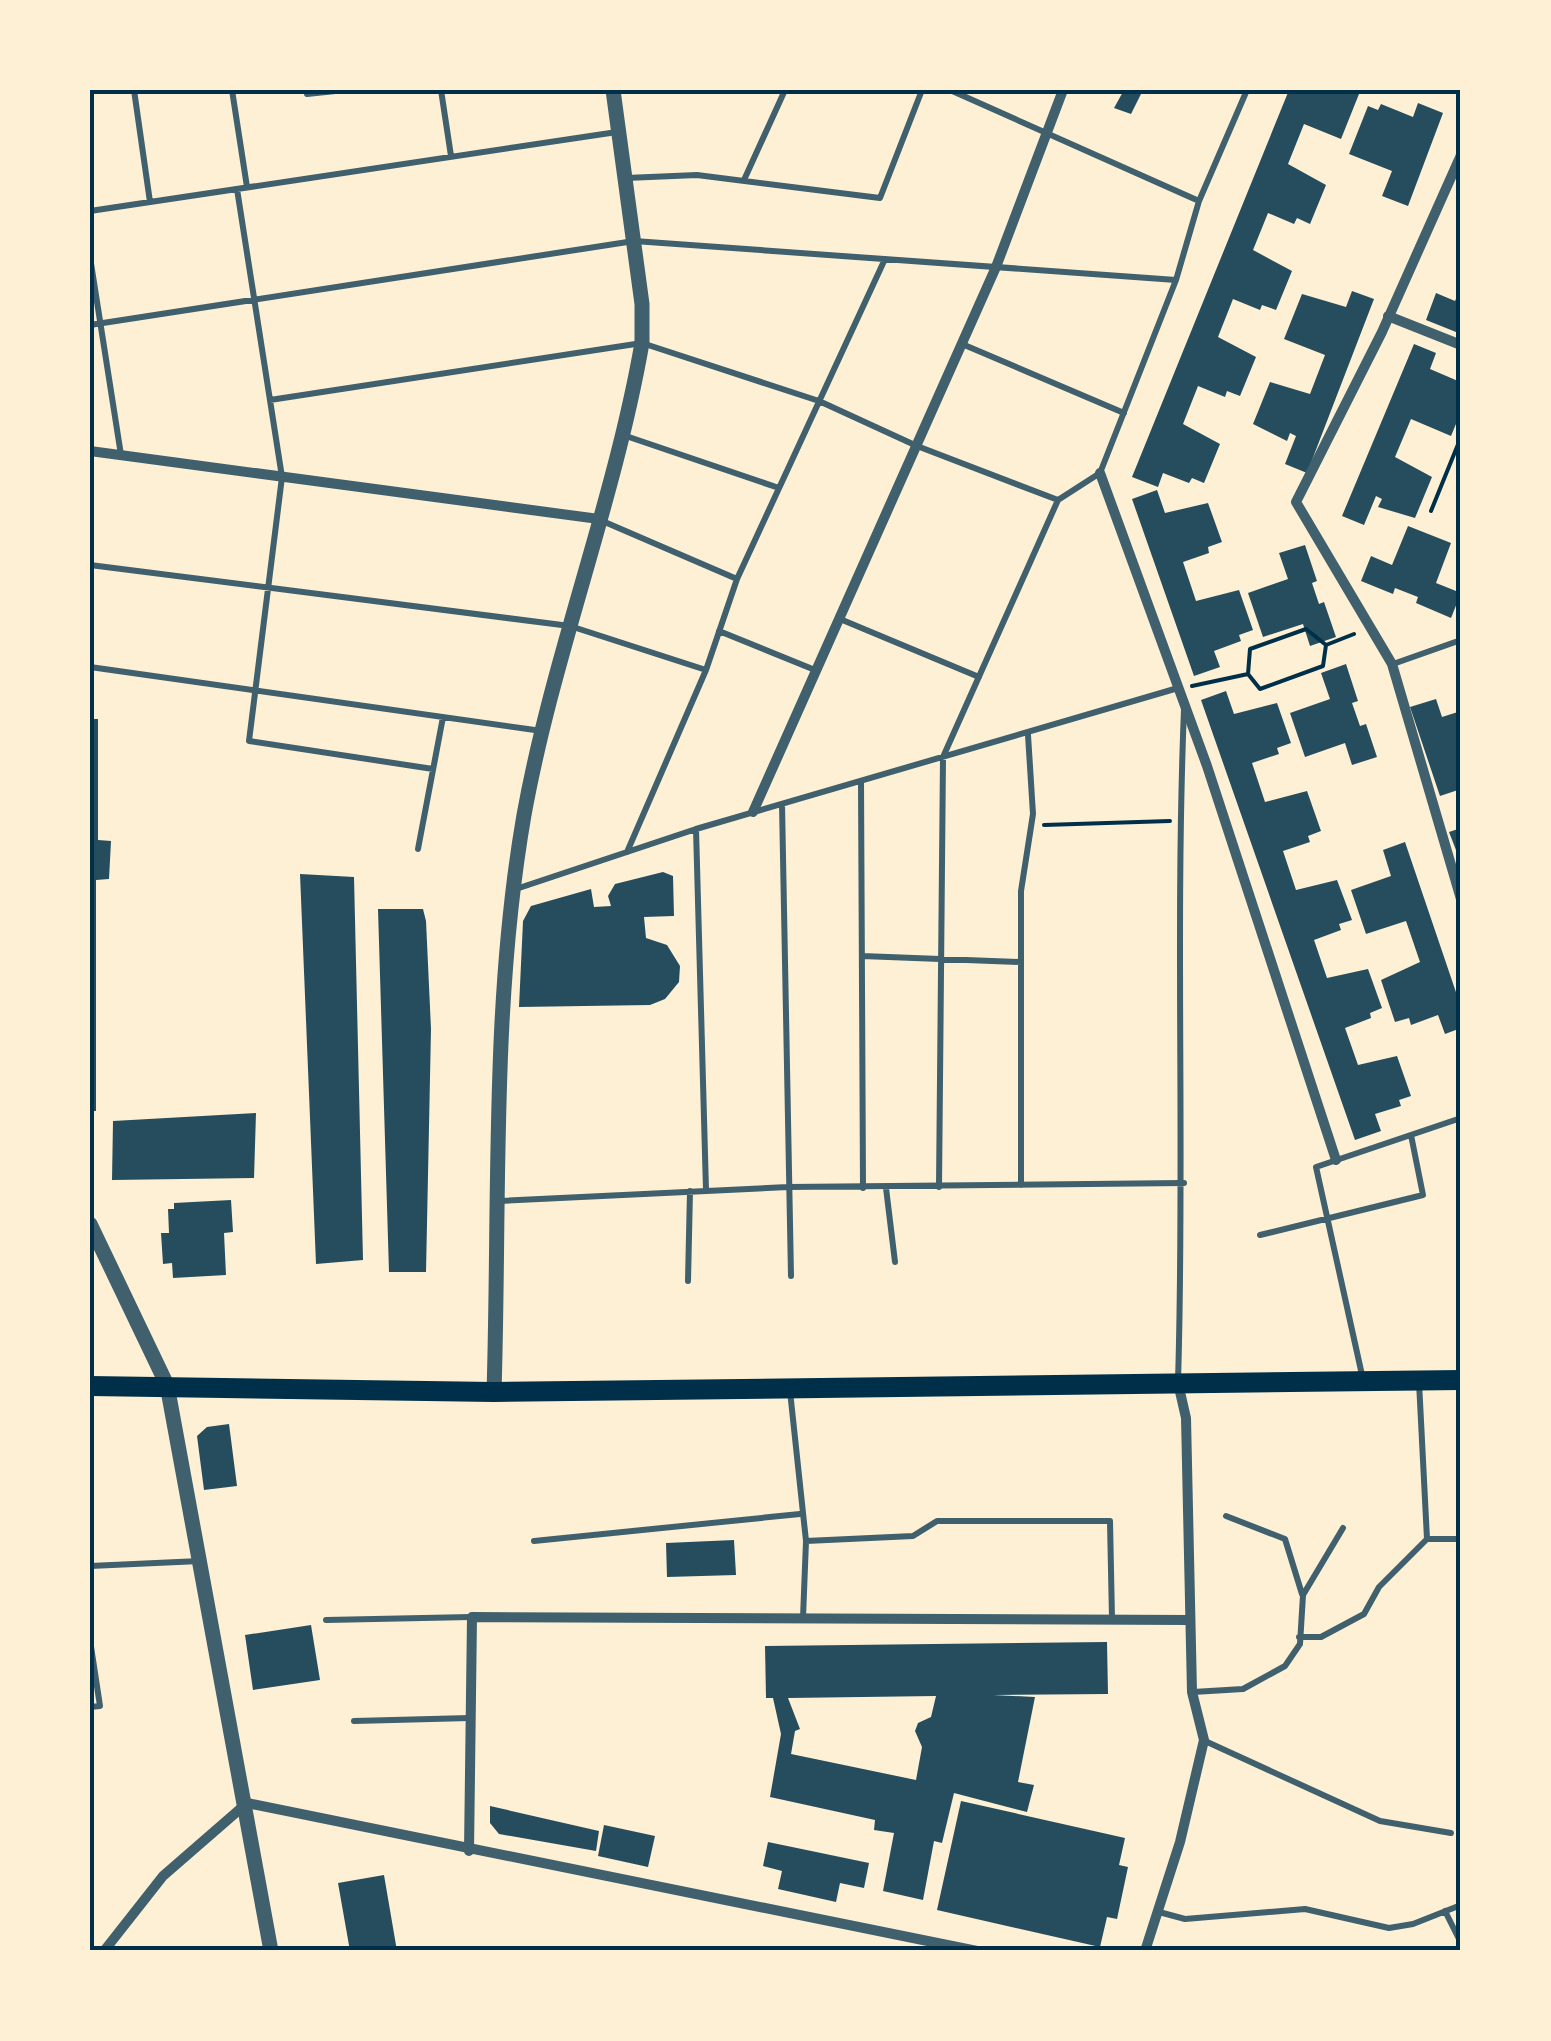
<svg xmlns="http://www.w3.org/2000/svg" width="1551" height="2041" font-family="Inter,sans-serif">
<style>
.building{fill:#264d5e;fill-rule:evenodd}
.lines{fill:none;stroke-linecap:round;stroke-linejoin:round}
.path{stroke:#003049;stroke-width:4}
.service{stroke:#3f606c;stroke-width:6}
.minor{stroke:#3f606c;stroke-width:10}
.tertiary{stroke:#3f606c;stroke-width:15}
.primary{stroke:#003049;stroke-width:20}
.neatline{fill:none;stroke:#003049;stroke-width:4}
</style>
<rect width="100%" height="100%" fill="#fdf0d5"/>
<path class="building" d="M1124,90h19l-12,24 -17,-6z
M1289,90l70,4 -18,45 -37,-15 -16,40 38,21 -16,39 -13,-6 -3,6 -26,-11 -15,37 39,21 -16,39 -14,-5 -2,5 -27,-11 -15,38 38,20 -16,39 -13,-5 -2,6 -27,-11 -15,38 37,20 -16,39 -12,-5 -3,5 -26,-10 -5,14 -26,-10z
M1418,103l25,10 -35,93 -26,-10 10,-25 -43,-17 19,-48 10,4 3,-6 32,13z
M1461,288v46l-35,-14 10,-27 19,8z
M1352,291l22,8 -67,174 -22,-9 11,-28 -6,-3 -3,8 -34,-17 17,-42 40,12 15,-39 -41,-16 18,-45 44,13z
M1414,344l22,9 -6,16 28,12 3,31 -10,24 -40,-17 -16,38 37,20 -17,41 -37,-11 4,-8 -6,-3 -12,29 -22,-9z
M1157,490l8,23 43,-10 14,39 -14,5 1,6 -26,9 13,39 43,-11 14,40 -14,5 2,6 -27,10 6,16 -26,9 -62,-177z
M1408,526l43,17 -15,40 25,10 -10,25 -35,-15 2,-6 -23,-9 -2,6 -32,-13 10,-25 21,9z
M1305,545l12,36 -5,2 7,21 5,-2 12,35 -26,9 -7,-22 -40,13 -15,-44 40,-14 -9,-26z
M1346,664l12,37 -6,2 8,23 6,-2 11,33 -25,8 -7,-22 -40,14 -15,-44 40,-14 -9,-26z
M1226,691l8,23 43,-11 14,40 -14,5 2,6 -27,9 13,39 42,-11 14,40 -13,5 2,6 -27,9 13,39 41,-10 15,40 -13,4 2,6 -27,10 13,38 41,-9 14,39 -12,5 1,5 -26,10 13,37 39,-9 14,40 -12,4 2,6 -26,8 6,17 -26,9 -154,-440z
M1436,699l6,18 19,-6v78l-21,7 -30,-89z
M90,719h8v121l13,1 -2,38 -13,1v231h-6z
M1461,828v35l-12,-31z
M1405,842l56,165v21l-16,6 -7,-19 -27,10 -2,-7 -14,4 -14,-42 39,-18 -14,-41 -40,13 -15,-44 40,-14 -8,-26z
M663,872l10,4 1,40 -30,1 2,21 21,7 13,21 -1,16 -14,17 -15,6 -131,2 4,-86 8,-15 60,-17 3,18 17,-1 -3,-10 7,-12z
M300,874l54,3 9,383 -47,4z
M378,909h45l3,12 5,108 -5,243h-37z
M256,1113l-2,65 -142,2 1,-59z
M231,1200l2,32 -9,1 2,42 -53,3 -1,-15 -9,1 -2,-31h8l-1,-24h6v-6z
M229,1424l8,62 -33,4 -7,-54 10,-9z
M734,1540l2,35 -69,2 -1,-34z
M311,1625l9,55 -67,10 -8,-55z
M1107,1642l1,52 -115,1 42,2 -17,85 16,3 -7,27 -73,-19 -12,50 -8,-2 -11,59 -40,-9 11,-58 -20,-3 1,-10 -105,-23 11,-63 -8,-36h-7l-1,-52zM936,1696l-5,21 -13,6 -3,8 7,16 -6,33 -125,-26 4,-23 5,-2 -12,-31z
M961,1801l164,37 -6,27 9,2 -11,52 -10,-2 -7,30 -163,-37z
M490,1806l109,25 -3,20 -97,-17 -9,-11z
M604,1825l51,11 -7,31 -50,-11z
M768,1842l101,21 -5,25 -24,-5 -4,19 -58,-13 4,-18 -19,-5z
M384,1875l13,76h-47l-12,-68z"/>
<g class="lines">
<path class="path" d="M1431,511l30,-74
M1248,674l2,-25 56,-20 20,16
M1192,686l56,-12 12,15 63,-23 3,-21 28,-11
M1044,825l126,-4"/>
<path class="service" d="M134,90l16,112
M232,90l15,97
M441,90l10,66
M950,90l249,111
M307,94l38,-4
M626,178l71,-3 183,23 42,-108
M744,180l41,-90
M237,189l45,288 -33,264 184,28
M90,211l527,-79
M90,257l31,198
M90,325l544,-84 542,39
M962,344l162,69
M270,400l372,-57 177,58 98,45 141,54
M623,435l156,53
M600,520l137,59
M90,565l480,61 136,44
M840,619l139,58
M719,631l96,39
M1393,664l68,-24
M90,667l452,64
M861,781l2,407
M782,804l9,472
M696,829l10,361
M418,849l25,-132
M627,852l79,-182 31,-91 148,-320
M513,890l183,-61 482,-141
M862,956l159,6
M1021,1185v-294l12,-77 -5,-79
M939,1187l4,-430 115,-257 42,-27 76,-193 23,-79 48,-111
M886,1188l9,74
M500,1201l288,-14 396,-4
M1260,1235l163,-40 -12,-60
M688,1281l2,-90
M1362,1375l-46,-208 145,-49
M1178,1381c7,-224 -3,-448 6,-672
M790,1391l16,150 -3,77
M1226,1516l59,23 17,55
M1427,1539h34
M534,1541l266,-27
M806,1541l107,-5 24,-15h173l2,98
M90,1566l110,-5
M326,1620l145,-3
M1299,1637h22l43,-23 15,-27 48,-48 -8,-157
M90,1640l10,66 -10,1
M1193,1692l50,-3 42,-23 15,-22 3,-49 40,-67
M354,1721l116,-3
M1205,1741l175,80 71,12
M1445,1911l16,32
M1159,1912l26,7 120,-10 84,19 24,-4 48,-19"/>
<path class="minor" d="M1461,155l-79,177 -86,170 96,162 69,235
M1388,316l73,29
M90,451l509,68
M1100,473l107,293 129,394
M753,812l243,-545 67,-177
M469,1851l3,-234 718,3
M104,1951l59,-75 84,-73 730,148
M1145,1951l35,-109 24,-102 -12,-48 -6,-274 -8,-35"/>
<path class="tertiary" d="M90,1224l77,161 104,566
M494,1392c6,-192 -3,-387 30,-577 29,-160 90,-312 118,-472v-39l-29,-214"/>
<path class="primary" d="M90,1386l404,6 967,-12"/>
</g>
<rect width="1551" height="2041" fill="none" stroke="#fdf0d5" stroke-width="185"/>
<rect x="92" y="92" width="1366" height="1856" class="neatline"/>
</svg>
